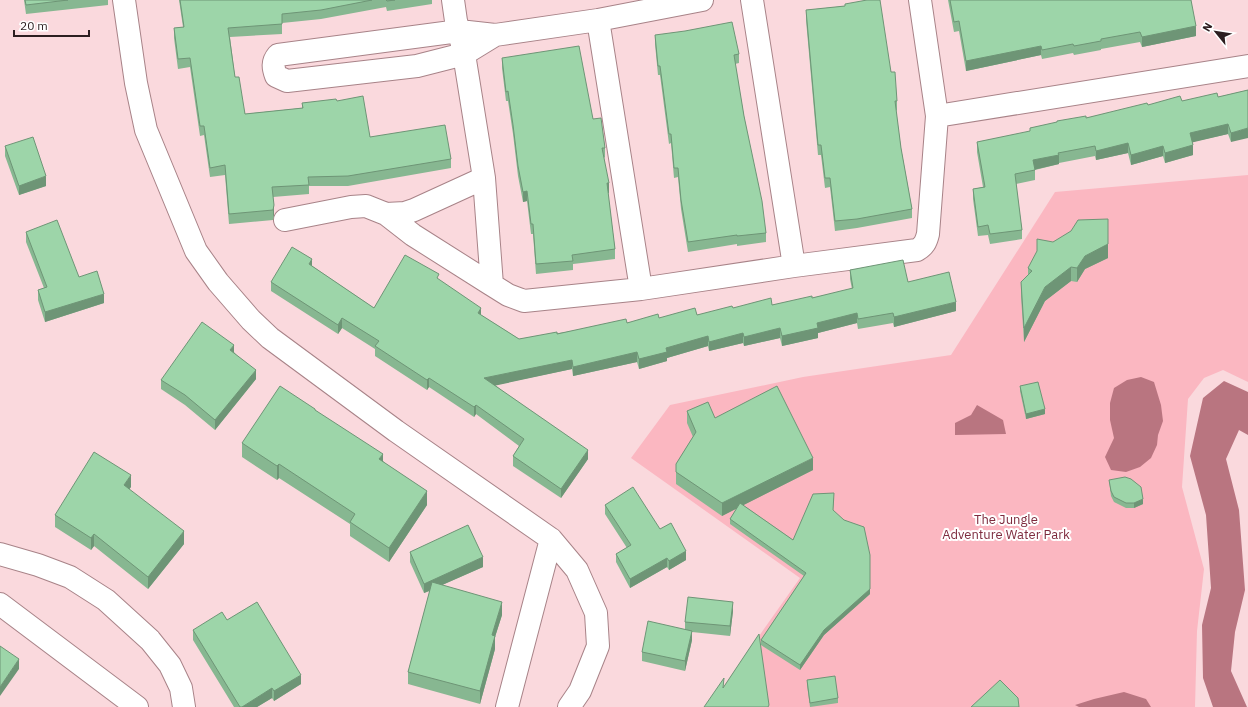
<svg xmlns="http://www.w3.org/2000/svg" width="1248" height="707" font-family="'IBM Plex Sans',sans-serif">
<style>
.green{fill:#fbb7c1}
.water{fill:#b97580}
.lines{fill:none;stroke-linecap:round;stroke-linejoin:round}
.street-casing{stroke:#a88388;stroke-width:24}
.street{stroke:#fff;stroke-width:22}
.wall{fill:#87b791}
.shaded-wall{fill:#6e9576}
.building{fill:#9dd5a9;stroke:#6e9576}
.labels{text-anchor:middle;dominant-baseline:central;stroke-width:4;stroke-linejoin:round;paint-order:stroke}
.park-label{font-size:13px;fill:#7e2b3e;stroke:#fff}
</style>
<rect width="100%" height="100%" fill="#fad9dd"/>
<path class="green" d="M1248,175v207l-25,-12 -19,8 -16,21 -6,88 22,82 -7,62 -2,76h-486l91,-129 -169,-120 39,-53 133,-28 148,-22 104,-163z"/>
<path class="water" d="M1141,377l13,5 7,23 2,16 -5,14 -1,10 -6,13 -11,9 -14,5 -15,-2 -6,-13 9,-19 -4,-18v-17l4,-15 13,-8z
M1224,381l24,11v43l-9,-5 -13,29 13,51 6,80 -10,42 -4,39 16,36h-34l-10,-29 -1,-53 9,-37 -5,-73 -16,-59 13,-58z
M977,405l26,15 3,14 -51,1v-12l16,-8z
M1124,692l22,7 5,8h-72l-4,-2 19,-6z"/>
<g class="lines">
<defs>
<path id="street" d="M124,0l12,83 10,47 50,121 22,31 33,38 19,18 126,93 155,108 26,31 19,43 2,33 -18,45 -11,16
M453,0l3,21 3,10 5,23 20,124 8,107 16,10 16,6 117,-12 153,-23 123,-16c7,-4 9,-8 11,-16l9,-118 -17,-116
M752,0l42,266
M598,20l43,269
M495,35l-31,19 -47,12 -130,15 -11,-5c-3,-8 -4,-14 2,-21l181,-24 36,4 103,-15 104,-20
M937,116l311,-50
M484,178l-70,32 -9,3 -19,1 27,21 79,50
M285,220l66,-13 15,-1 20,8
M0,554l38,11 32,12 36,23 44,40 20,25 11,23 3,19
M0,604l137,103
M507,707l44,-168"/>
</defs>
<use href="#street" class="street-casing"/>
<use href="#street" class="street"/>
</g>
<path class="wall" d="M24,0h84v5l-82,9z
M179,0h253v4l-45,7 -1,-4 -65,12 -39,4v11l-52,3 5,40 10,37 57,-6v-5l35,-2 33,36 81,22v9l-103,18h-39v8l-36,3 1,17 -1,6 -44,4 -4,-49 -15,2 -6,-42 -4,1 -10,-69 -12,2 -4,-31v-10l9,-1z
M948,0h243l5,36 -54,11 -2,-5 -39,7v1l-27,5 -1,-2 -31,6 -1,-4 -75,16 -7,-40 -5,1z
M845,4l46,68 6,29v9l-1,1 5,37 11,61v9l-55,10 -22,3 -5,-44 -5,1 -4,-33h-3l-12,-135v-10l39,-4z
M655,35l84,19v9l-4,1 9,52 22,117v9l-29,4v-2l-49,8 -7,-43 -3,-32 -4,1 -3,-35 -2,1 -9,-69h-2l-3,-31z
M502,58l91,61 12,29v9l-1,1 5,35h-1l7,56v10l-42,5v6l-37,4 -3,-40h-2l-4,-33 -4,1 -5,-26 -5,-42 -5,-33h-2l-4,-33z
M1248,90l-17,52 -3,-8 -36,8 1,13 -28,8 -2,-7 -32,9 -3,-12 -32,7 -1,-4 -36,7v1l-24,6v10l-19,4 6,46v9l-32,5 -2,-9 -10,1 -5,-37v-10l10,-2 -6,-35v-10l53,-10v-4l56,-10 62,-13 34,-4 36,-4z
M5,146l41,40 -27,9 -14,-39z
M1108,219v39l-23,11 -8,13 -6,-1 -26,20 -21,41 -3,-46v-14l7,-7v-7l25,-26z
M26,232l53,45 25,26 -59,19 -7,-22v-10l6,-2 -18,-46z
M312,266l62,42 65,-28 42,35 38,24 140,-21 38,-3 36,-7 39,-3 40,-7 40,-9 -2,-10v-9l58,12 48,29 -62,16 -1,-4 -35,6 -1,-6 -39,10v5l-36,8 -2,-8 -36,8 -1,-3 -34,8 -1,-5 -41,12v3l-28,8 -2,-7 -64,14 -1,-7 -77,16 93,74 -27,39 -48,-32v-10l6,-10 -43,-32 -2,3 -45,-30 -2,3 -52,-34v-7l-33,-21 -4,6 -67,-43v-9z
M234,352l22,27 -41,51 -30,-25 -24,-16v-9z
M1020,386l25,28 -19,5 -6,-28z
M315,410l68,51 44,44 -38,57 -39,-26v-12l-71,-46 -2,2 -35,-23v-14z
M687,411l28,7 98,52 -70,35 50,35 41,-42 -1,13 37,83 -46,41 -24,35 -39,-25v-5l43,-64 -74,-52v-5l7,-11 -15,8 -46,-32v-20l17,-27 -6,-14z
M1109,480l34,24 -9,4h-8l-12,-6 -3,-6z
M131,487l-2,2 55,55 -36,45 -54,-43 -3,4 -36,-23v-12z
M605,505l55,24 26,31 -17,10 -2,-3 -37,21 -14,-26v-8l11,-6 -22,-34z
M410,552l73,15 -41,18 60,30 -7,22v12l-15,55 -72,-20v-12l22,-81 -6,2 -14,-31z
M733,611l-3,25 -38,-4v8l-7,31 -43,-10v-9l43,-23v-7z
M227,620l74,64 -27,17 -2,-3 -15,9h-23l-41,-67v-10z
M807,680l31,18v5l-28,4 -3,-22z"/>
<path class="shaded-wall" d="M1196,26v10l-54,11v-10z
M1041,46v9l-75,16v-10z
M1228,124v10l-38,9v-10z
M1248,128v10l-17,4v-9z
M1128,143v10l-32,7v-9z
M1193,145v10l-28,8v-10z
M1163,146v10l-32,9v-10z
M1059,155v9l-26,6v-10z
M46,176v10l-27,9v-9z
M607,183h2v10h-2z
M527,191v10l-4,1v-10z
M274,205v9l-1,6v-10z
M1108,244v14l-23,11 -8,13v-14l8,-12z
M312,259v10l-3,-5z
M1071,267v14l-26,20 -21,41v-14l21,-41z
M104,294v9l-59,19v-10z
M956,302v9l-62,16v-10z
M481,308v9l-3,-4z
M857,313v10l-39,10v5l-36,8v-10l35,-13z
M342,318v10l-4,6v-9z
M780,328v10l-36,8v-9z
M743,333v10l-34,8v-9z
M708,336v10l-41,12v3l-28,8v-10l27,-11z
M234,345v10l-4,-5z
M637,352v10l-64,14v-9z
M572,360v9l-88,19v-10z
M256,370v9l-41,51v-10z
M429,378v9l-2,3v-10z
M476,405v9l-2,3v-10z
M1045,409v5l-19,5v-5z
M588,450v9l-27,39v-9z
M383,454v14l-4,-9z
M813,458v12l-91,46v-13z
M279,464v14l-2,2v-14z
M131,475v12l-7,10v-12z
M427,491v14l-38,57v-14z
M1143,499v5l-9,4v-5z
M184,531v13l-36,45v-12z
M94,534v12l-3,4v-12z
M686,551v9l-17,10v-9z
M483,557v10l-59,26v-9z
M667,558v9l-37,21v-9z
M870,589v5l-46,41 -24,35v-5l24,-35z
M502,602v13l-7,22v12l-15,55v-13l12,-56z
M733,602v9l-3,25v-10z
M692,631v9l-7,31v-10z
M19,659v10l-19,27v-9z
M301,675v9l-27,17v-10z
M272,688v10l-15,9h-15z"/>
<path class="building" d="M25,0h43l-42,5z
M180,0h192l-51,10 -39,4v10l-54,4 7,49h4l6,37 58,-6 -1,-5 34,-4 1,2 26,-5 7,41 75,-12 6,34 -103,17 -40,1 1,8 -37,2 2,18 -1,5 -44,4 -4,-49 -15,3 -6,-42h-4l-10,-68 -12,1 -4,-31 10,-1z
M386,0h9l-8,1z
M867,0h13l11,72h4l2,29h-2l6,47 11,61 -55,10 -22,2 -5,-43h-5l-4,-33h-3l-12,-135 39,-4v-2z
M950,0h241l5,26 -54,11 -2,-5 -39,7v2l-27,5 -1,-2 -31,6 -1,-4 -75,15 -7,-40 -5,1z
M732,22l7,32 -5,1 10,61 18,85 4,32 -29,3v-1l-49,7 -7,-42 -3,-32h-4l-3,-34h-2l-9,-68h-2l-3,-31 30,-4z
M579,46l14,73 8,-1 4,30h-3l7,35h-2l8,66 -43,6 1,6 -37,3 -3,-40h-2l-4,-33 -4,1 -5,-26 -5,-41 -5,-34 -2,1 -4,-34z
M1248,90v38l-17,5 -3,-9 -38,9 3,12 -28,8 -2,-7 -32,9 -3,-12 -32,8 -1,-5 -37,7 1,2 -26,5 2,10 -20,4 7,56 -32,4 -2,-9 -10,2 -5,-38 12,-2 -8,-45 53,-11v-3l27,-6v-1l29,-5v2l61,-15 1,2 32,-9 2,5 35,-8 1,4z
M33,137l13,39 -27,10 -14,-40z
M1108,219v25l-23,12 -8,12 -6,-1 -26,20 -21,41 -3,-46 11,-11 -4,-3 9,-17v-12l16,3 18,-11 7,-11z
M57,220l22,57 18,-6 7,23 -59,18 -7,-22 9,-3 -21,-55z
M292,247l20,12 -3,5 65,44 31,-53 34,19 -2,4 44,30 -3,5 41,26 38,-7v2l69,-15 1,4 31,-9 1,4 36,-10 2,7 35,-9 1,2 38,-10 1,7 40,-9v2l41,-10 -3,-18 53,-10 5,22 41,-10 7,30 -62,15 -1,-4 -35,6 -1,-6 -40,10 1,5 -36,8 -2,-8 -36,9 -1,-4 -34,9 -1,-6 -42,12 1,4 -28,7 -2,-7 -64,15 -1,-7 -88,18 104,72 -27,39 -48,-33 11,-17 -48,-34 -2,2 -45,-29 -2,2 -52,-34 4,-5 -37,-23 -4,7 -67,-43z
M202,322l32,23 -4,5 26,20 -41,50 -30,-25 -24,-15z
M1038,382l7,27 -19,5 -6,-28z
M280,386l35,23v1l68,44 -4,5 48,32 -38,57 -39,-26 5,-8 -76,-50 -2,2 -35,-23z
M777,386l36,72 -91,45 -46,-31v-8l20,-32 -9,-21 21,-9 7,16z
M94,452l37,23 -7,10 60,46 -36,46 -54,-43 -3,4 -36,-23z
M1125,477l6,2 10,8 2,12 -9,4h-8l-12,-6 -3,-6 -2,-11z
M633,487l27,42 11,-6 15,28 -17,10 -2,-3 -37,21 -14,-25 15,-9 -26,-40z
M834,493l-1,17 11,10 20,7 6,28v34l-46,41 -24,35 -39,-25 45,-67 -76,-54 10,-16 53,37 20,-46z
M468,525l15,32 -59,27 -14,-32z
M432,582l70,20 -10,33 3,1 -15,55 -72,-19z
M688,597l45,5 -3,24 -45,-4z
M257,602l44,73 -27,16 -2,-3 -30,19h-2l-47,-77 29,-18 5,8z
M648,621l44,10 -7,30 -43,-9z
M759,634l10,71 -1,2h-64l20,-29 -1,10z
M0,646l19,13 -19,28z
M835,676l3,22 -28,5 -3,-23z
M1000,680l18,18 1,9h-48z"/>
<g class="labels">
<g class="park-label">
<text x="1006" y="519">The Jungle<tspan x="1006" dy="15">Adventure Water Park</tspan></text>
</g>
</g>
<g transform="translate(1216 32) rotate(300)" stroke="#ffffff" stroke-width="3" paint-order="stroke">
<path d="M0-3L7 15L0 10L-7 15Z" fill="#2c1e20"/>
<text y="-6" font-size="11" font-weight="bold" text-anchor="middle" fill="#2c1e20">N</text>
</g>
<path d="M14 30v6h75v-6" fill="none" stroke="#2c1e20" stroke-width="2"/>
<text x="20" y="30" font-size="12" fill="#2c1e20" stroke="#ffffff" stroke-width="3" paint-order="stroke">20 m</text>
</svg>
